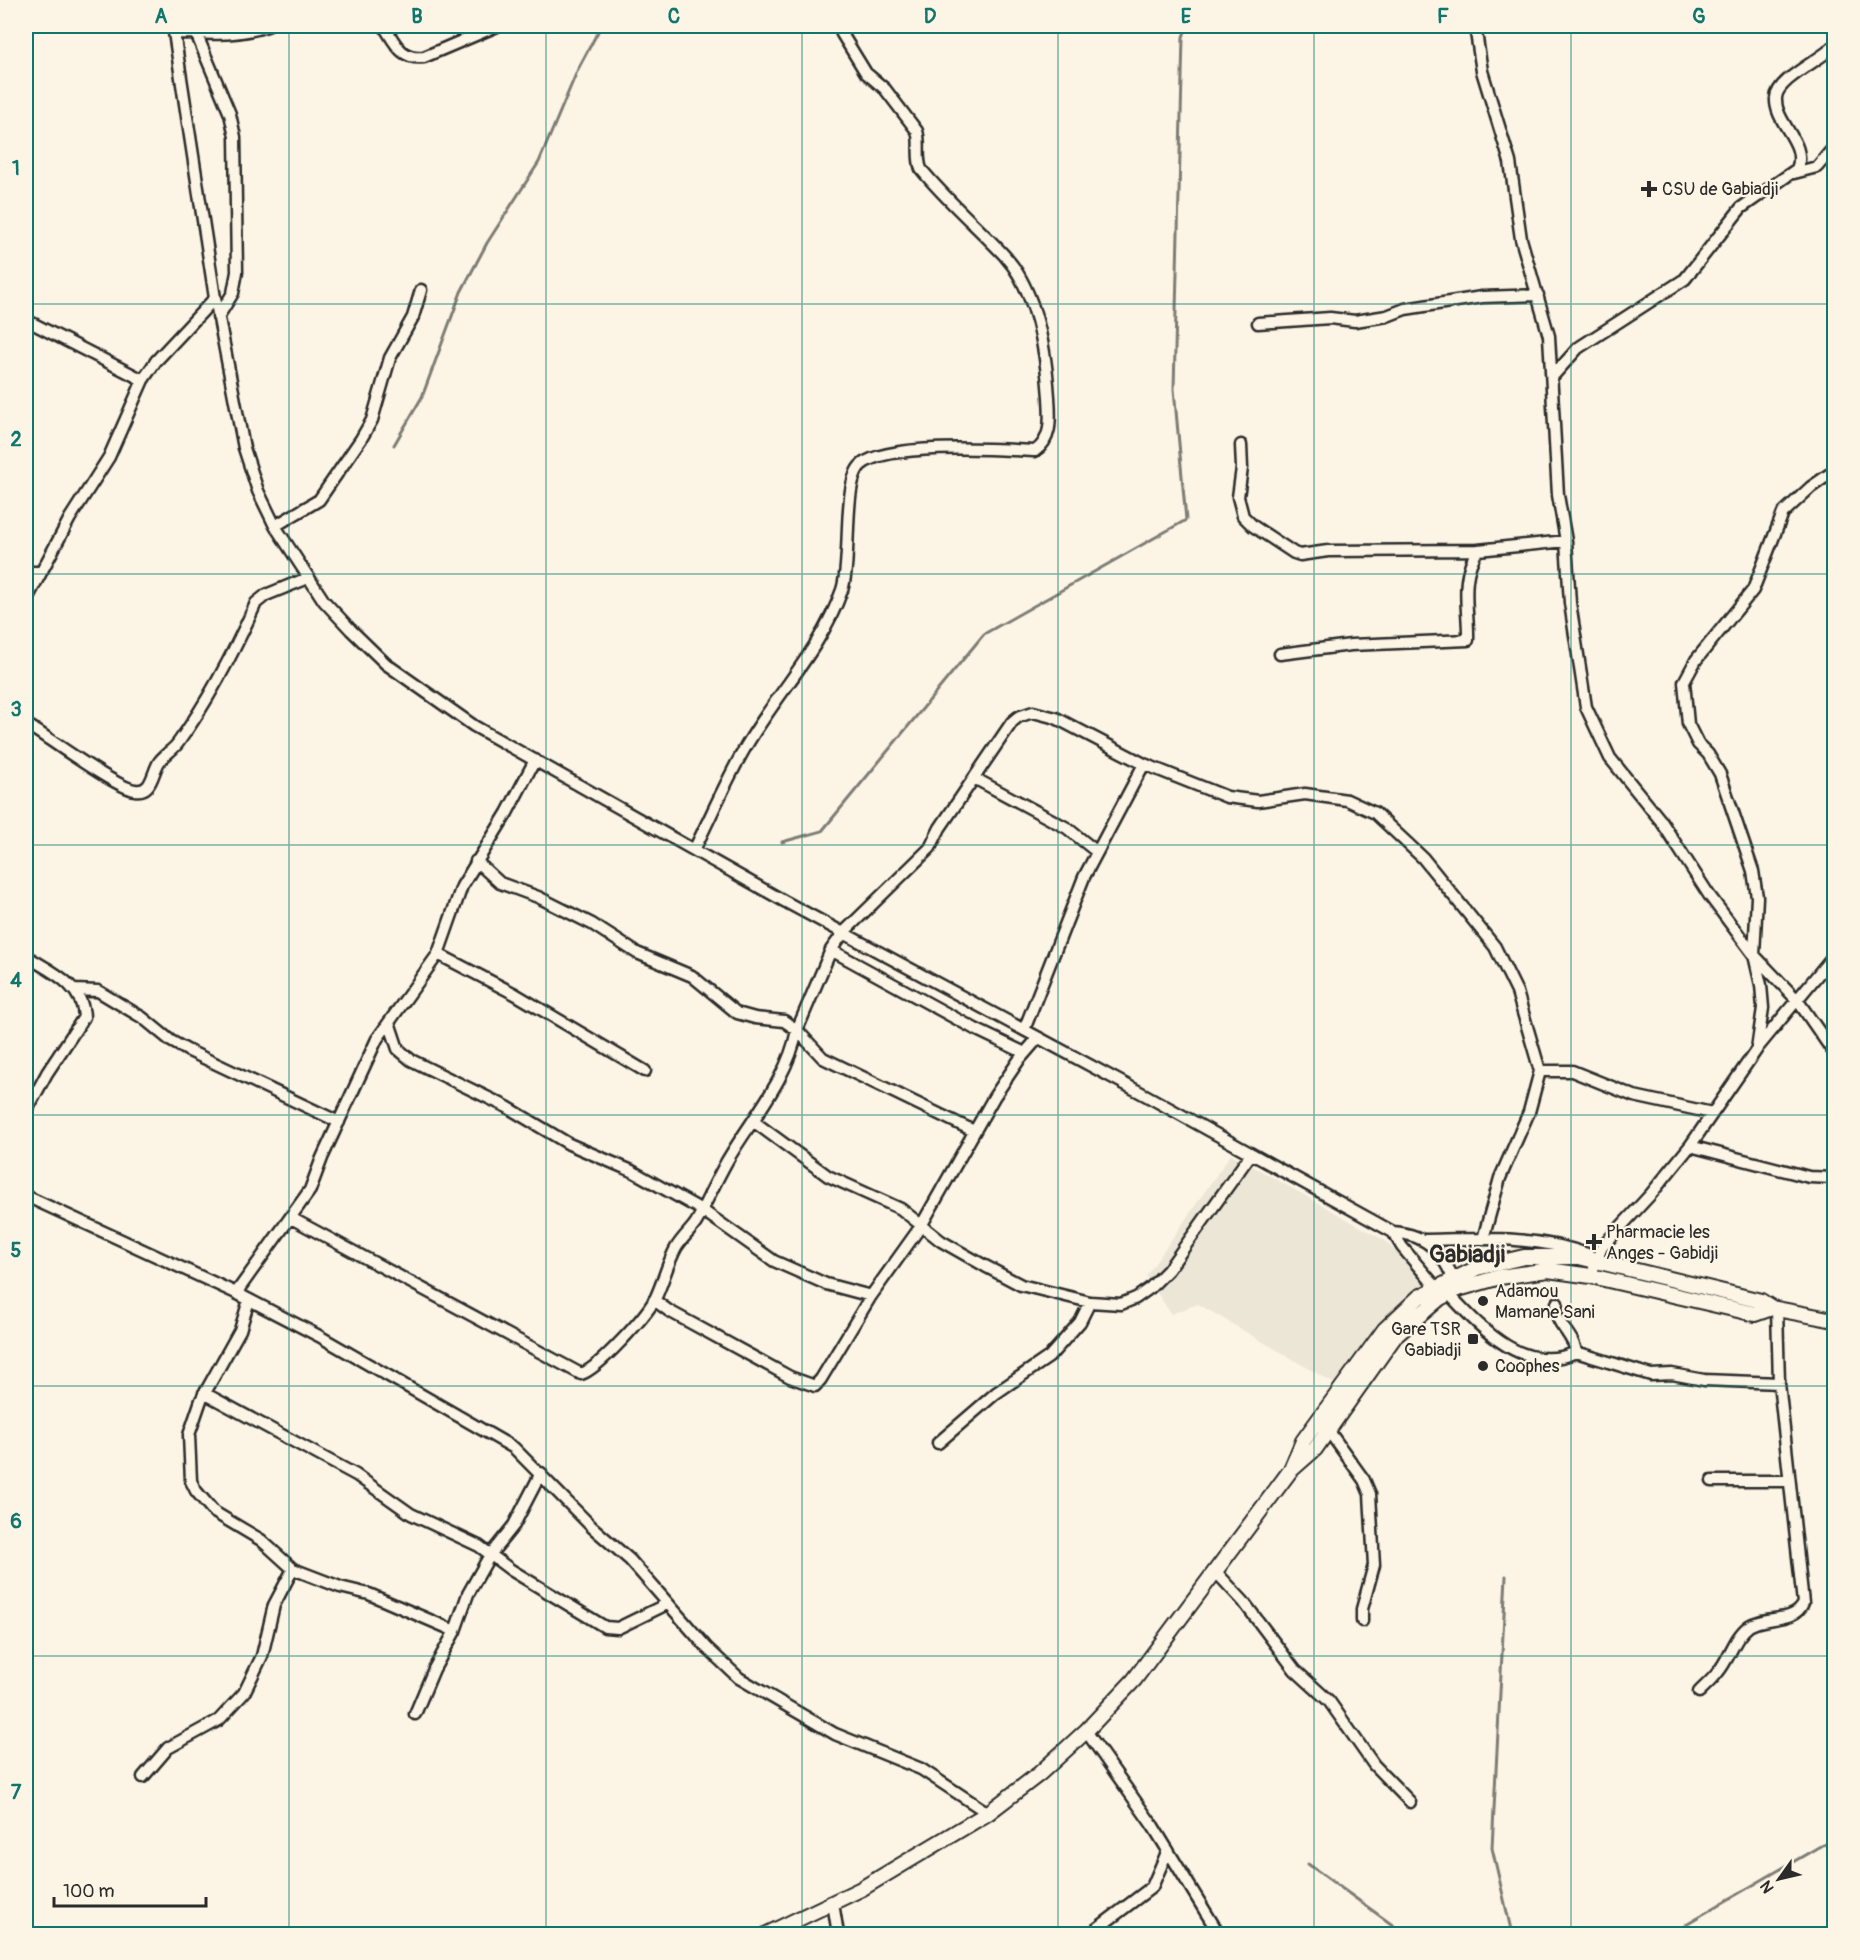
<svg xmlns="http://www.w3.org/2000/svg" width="1860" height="1960" font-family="Pangolin,sans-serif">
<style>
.built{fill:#ece6d7}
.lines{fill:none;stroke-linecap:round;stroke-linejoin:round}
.stream{stroke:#7d7b74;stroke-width:3}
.minor-casing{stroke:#2b2b2b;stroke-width:15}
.major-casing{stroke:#2b2b2b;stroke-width:18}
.minor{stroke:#fcf5e5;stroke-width:10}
.major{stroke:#fcf5e5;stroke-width:14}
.grid{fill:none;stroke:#0f766e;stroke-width:1.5;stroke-opacity:0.55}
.poi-dot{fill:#2b2b2b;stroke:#fcf5e5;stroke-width:2}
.labels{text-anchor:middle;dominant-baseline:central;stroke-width:4.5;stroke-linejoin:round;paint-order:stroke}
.poi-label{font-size:18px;fill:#2b2b2b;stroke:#fcf5e5;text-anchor:start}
.district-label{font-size:24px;font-weight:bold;fill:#2b2b2b;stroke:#fcf5e5}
.neatline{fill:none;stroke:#0f766e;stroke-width:2}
.grid-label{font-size:20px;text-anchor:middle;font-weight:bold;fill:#0f766e}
</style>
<rect width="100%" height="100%" fill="#fcf5e5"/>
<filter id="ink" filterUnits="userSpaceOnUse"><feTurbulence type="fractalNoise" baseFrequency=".0167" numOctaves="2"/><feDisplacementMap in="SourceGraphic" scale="12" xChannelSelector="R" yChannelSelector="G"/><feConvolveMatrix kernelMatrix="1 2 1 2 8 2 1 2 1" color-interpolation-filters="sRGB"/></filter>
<g filter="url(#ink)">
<path class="built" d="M1231,1154l153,86 42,42 -51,52 -40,50 -137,-80 -27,10 -25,-38z"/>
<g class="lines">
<path class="stream" d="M394,445l28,-48 39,-105 26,-49 52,-81 39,-93 23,-43
M782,842l40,-11 162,-197 202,-114 -12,-131 9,-352 4,-11
M1506,1576l-14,272 20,86
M1308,1864l97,70
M1678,1934l8,-10 143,-83 5,-11"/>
<defs>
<path id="minor" d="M173,26l42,272 29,150 14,43 17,35 49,75 27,29 35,34 88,62 310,175 363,195 246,136c36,3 51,21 63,54
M384,26c11,17 17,34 40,31l73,-31
M1475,26l7,45 28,91 11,77 28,97 9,159 8,46 4,62 16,104 24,51 51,63 48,74 45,60 7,30 2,23 -6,41 -67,97 -39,48 -49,53 -8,20
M174,33c31,0 63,4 93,-7
M196,33l34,81 5,23 2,135 -4,21 -15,24
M1794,173l23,-6 17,-20
M26,320l117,60
M1258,323l72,-5 25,3 32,-5 18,-7 77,-12 56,-2
M1553,376l25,-28 107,-69 56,-71 56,-39c11,-26 -23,-46 -21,-71 1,-19 45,-38 58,-52
M1241,445l1,23 -4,29 5,19 10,10 41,27 6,2 28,-4 150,-1
M1834,471l-23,16 -28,26 -30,77 -57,70 -12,22 4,42 10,20 10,10 12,20 33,97 4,26 -3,58 44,46 36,52
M275,526l44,-26 42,-61 11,-19 18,-62 23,-41 8,-27
M26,572h15
M26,601l44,-83 39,-61 34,-77 13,-19 59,-63
M1280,654l71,-9 117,-5c1,-31 -9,-62 10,-90l88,-9
M26,724c20,12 90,64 109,66 17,3 17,-17 24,-28 5,-7 14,-12 19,-19 32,-44 56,-91 78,-140l10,-8 42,-17
M974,778l93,50 30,24
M694,850c17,-34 32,-69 51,-102 31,-54 76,-98 97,-158 10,-28 0,-108 19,-125 27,-23 136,-16 174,-14 18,-12 15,-34 14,-54 -3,-46 -13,-107 -45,-142 -27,-29 -58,-55 -83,-86 -5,-13 0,-26 -4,-38l-32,-42 -19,-16 -24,-39 -2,-8
M831,950l144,79 50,24
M438,954l77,40 130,77
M26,956c24,15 57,28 58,61l-37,56 -21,39
M75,990l23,1 45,27 28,23 16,9 152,72
M389,1022l9,27 13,11 96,47 62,37 63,27 70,39c8,-16 16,-33 25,-49 25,-43 61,-82 70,-131l-13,-9 -29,-3 -18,-5 -45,-37 -55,-23 -45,-29 -54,-27 -38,-14 -24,-22
M1024,1030l60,-153 60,-113
M1759,1046l75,-91
M1540,1071h32l62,25 78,17
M753,1121l75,55 73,33 40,32 44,25 36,19 69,17 31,2 15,-6 14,-10 18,-18 83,-116
M974,1131l-151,-73 -26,-28 34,-80 13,-18 86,-84 10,-20 72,-106 6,-5 15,-5 23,6 88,46 83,33 31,4 47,-7 42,6 28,13 48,45 72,89 22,45 23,79 -11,41 -29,66 -17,61
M1690,1146l119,31 25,1
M26,1196l210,97 83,43 195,112 78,79 38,33 77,88 32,30 96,56 86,35 67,44
M291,1218l290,156c17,-5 65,-58 74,-75 8,-16 12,-35 21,-51 9,-15 21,-21 26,-38l72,51 52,23 45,12
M1393,1232l9,15 34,40 3,7
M1425,1240c57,-1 112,-5 165,15
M236,1293l74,-103 12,-32 55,-119 61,-85 24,-68 45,-73 28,-53
M1449,1294c32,34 75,82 127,58l75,23 21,-1 32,6 75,3
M249,1300l-9,30 -39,70 -12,35 2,46 5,10 18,21 47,28 32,29 47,18 29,7 86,37
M654,1300l15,11 121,66 25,9 6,-7 50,-83 50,-70 73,-129 25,-37 19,-22
M1557,1303c-5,20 17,31 19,49
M204,1393l152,82 55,39 68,32 32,24 94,57 13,1 49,-24
M1328,1430l36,50 6,14 4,71 -12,44v12
M938,1443l58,-50 53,-36 31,-35 10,-20
M1712,1481h77
M1216,1572l27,29 52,69 34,31 45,64 36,37
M1699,1692c6,-6 14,-13 19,-20 12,-14 16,-35 31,-46 16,-11 45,-2 54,-23l-24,-220 -2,-74
M415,1714l19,-45 21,-38 13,-37 22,-39 24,-30 27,-52
M1086,1731l67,95 66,108
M143,1777l25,-29 51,-28 25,-27 18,-37 12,-51 19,-36
M833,1903l5,31
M1090,1934l62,-47 16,-37"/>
<path id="major" d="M1292,1467l11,-26 82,-112 34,-32 58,-29 47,-11h55l182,44 11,7 62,12
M767,1934l94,-45 127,-76 51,-39 47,-43 48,-51 156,-209 25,-22 80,-113 45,-38 18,-9 42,-12 48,-7 43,6 164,38 17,-6"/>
</defs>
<use href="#minor" class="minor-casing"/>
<use href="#major" class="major-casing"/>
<use href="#minor" class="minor"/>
<use href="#major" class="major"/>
</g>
</g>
<path class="grid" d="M289,26v1908M546,26v1908M802,26v1908M1058,26v1908M1314,26v1908M1571,26v1908M26,304h1808M26,574h1808M26,845h1808M26,1115h1808M26,1386h1808M26,1656h1808"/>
<g class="poi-dot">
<path d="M1646 180h6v6h6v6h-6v6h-6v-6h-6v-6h6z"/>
<path d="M1591 1233h6v6h6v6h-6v6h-6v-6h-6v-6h6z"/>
<circle cx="1483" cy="1301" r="6"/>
<rect x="1467" y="1333" width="12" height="12" rx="3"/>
<circle cx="1483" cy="1366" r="6"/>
</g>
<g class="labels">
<g class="poi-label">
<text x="1662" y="189">CSU de Gabiadji</text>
<text x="1606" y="1232">Pharmacie les<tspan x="1606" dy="21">Anges - Gabidji</tspan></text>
<text x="1495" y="1291">Adamou<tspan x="1495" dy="21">Mamane Sani</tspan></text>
<text x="1461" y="1329" text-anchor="end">Gare TSR<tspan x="1461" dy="21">Gabiadji</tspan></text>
<text x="1495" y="1366">Coophes</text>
</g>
<g class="district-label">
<text x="1467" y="1254">Gabiadji</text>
</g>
</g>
<rect width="1860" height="1960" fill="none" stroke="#fcf5e5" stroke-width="66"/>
<g transform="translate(1779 1879) rotate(236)" stroke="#fcf5e5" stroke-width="4.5" paint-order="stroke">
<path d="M0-4.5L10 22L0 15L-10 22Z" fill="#2b2b2b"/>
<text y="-9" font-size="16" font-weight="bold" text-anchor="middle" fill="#2b2b2b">N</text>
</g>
<path d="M54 1897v9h152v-9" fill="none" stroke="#2b2b2b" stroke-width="3"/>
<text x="63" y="1897" font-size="18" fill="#2b2b2b" stroke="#fcf5e5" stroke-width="4.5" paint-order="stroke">100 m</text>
<rect x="33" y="33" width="1794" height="1894" class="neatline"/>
<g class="grid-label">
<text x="161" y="23">A</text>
<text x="417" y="23">B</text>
<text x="674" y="23">C</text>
<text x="930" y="23">D</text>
<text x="1186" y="23">E</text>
<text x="1443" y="23">F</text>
<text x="1699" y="23">G</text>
<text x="16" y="175">1</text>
<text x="16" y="446">2</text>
<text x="16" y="716">3</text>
<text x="16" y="987">4</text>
<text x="16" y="1257">5</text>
<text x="16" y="1528">6</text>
<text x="16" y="1799">7</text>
</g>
</svg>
